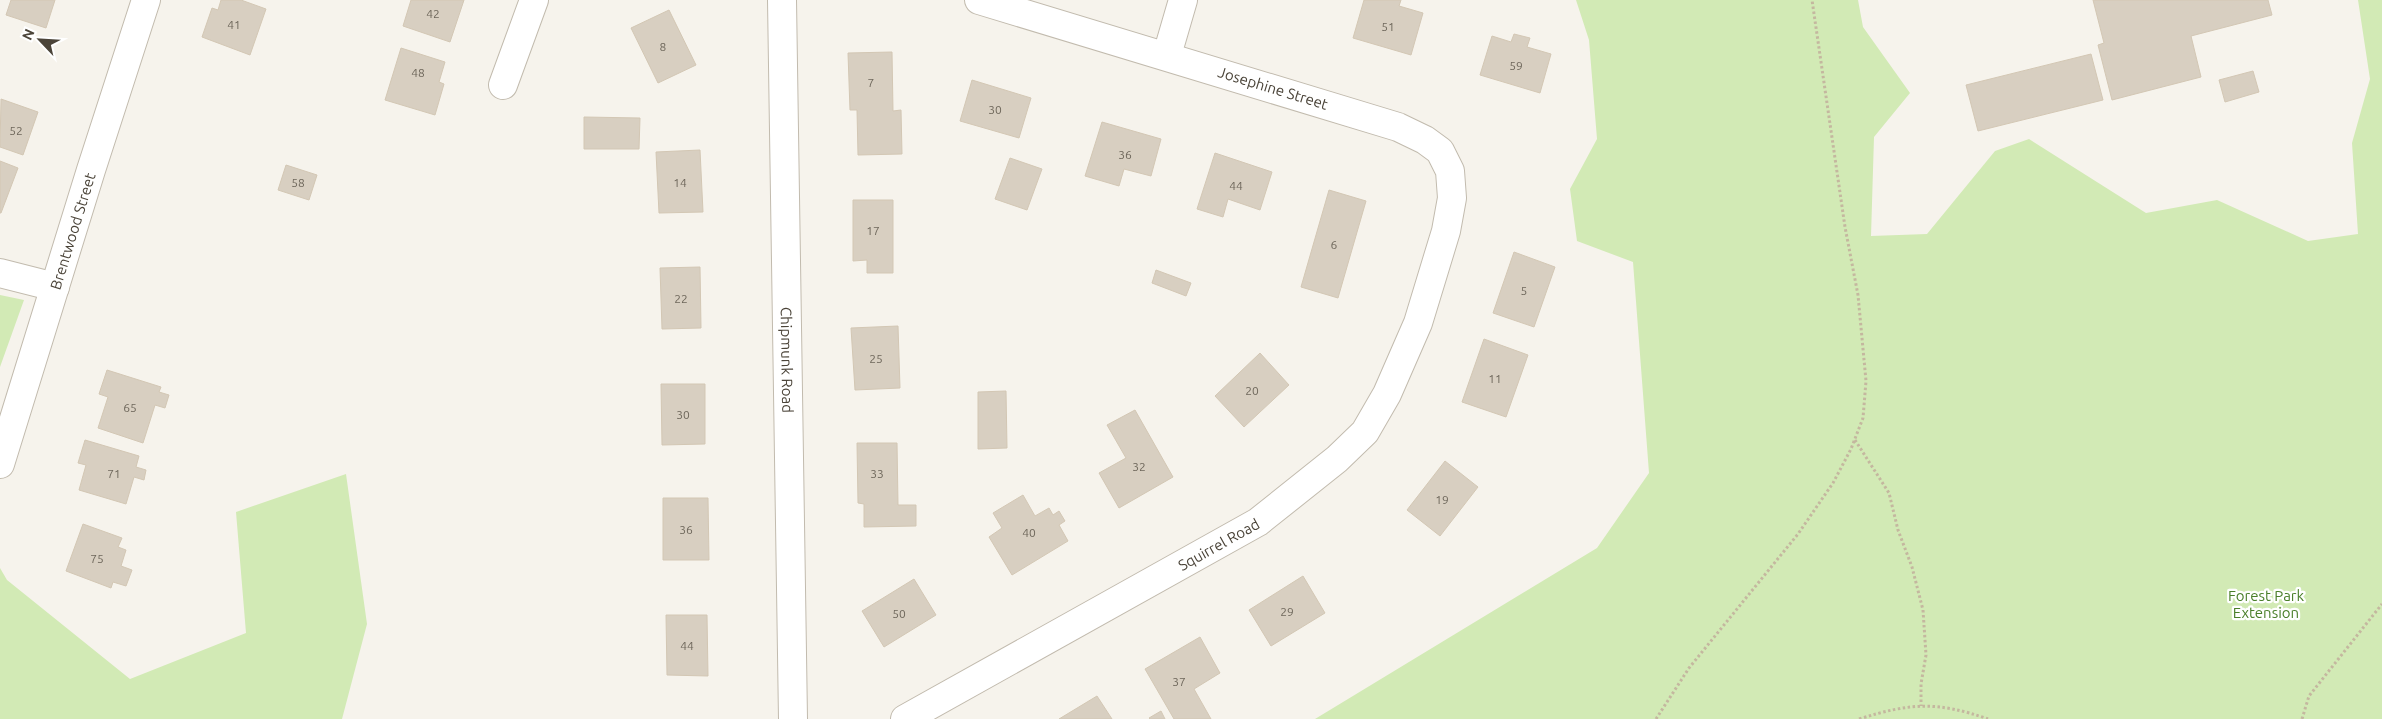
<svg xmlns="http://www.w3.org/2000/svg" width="2382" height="719" font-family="Ubuntu,sans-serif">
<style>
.green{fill:#d2eab5}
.building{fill:#d8cfc1;stroke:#d3c7b4}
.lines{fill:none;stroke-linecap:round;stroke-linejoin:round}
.minor-casing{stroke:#c2bbae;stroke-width:30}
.path{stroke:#c4b79f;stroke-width:3;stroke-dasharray:2.5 2.5;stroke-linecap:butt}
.minor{stroke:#fff;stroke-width:28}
.labels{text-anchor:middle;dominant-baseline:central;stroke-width:4.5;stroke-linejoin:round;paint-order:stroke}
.number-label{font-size:12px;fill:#6e675b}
.street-label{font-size:15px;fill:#4b4439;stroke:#fff}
.park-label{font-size:15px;fill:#4a7f2a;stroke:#fff}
</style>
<rect width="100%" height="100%" fill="#f6f3ec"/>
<path class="green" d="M1576,0h282l5,27 47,66 -36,44 -3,99 56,-2 68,-83 34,-12 117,74 71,-13 91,41 50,-7 -6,-91 18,-64 -12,-79h24v719h-1067l282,-171 52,-75 -16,-211 -56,-21 -7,-52 27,-50 -8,-99z
M0,295l24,5 -24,67z
M346,474l21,150 -25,95h-342v-151l7,12 123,99 116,-46 -10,-121z"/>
<path class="building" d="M11,0h44l-9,28 -40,-13z
M221,0h20l25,9 -16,46 -48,-18 10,-29 6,2z
M411,0h53l-14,42 -47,-16z
M1364,0h37l-2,6 24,7 -12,42 -58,-17z
M2093,0h175l4,15 -81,21 10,41 -89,23 -14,-55 6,-2z
M669,10l27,55 -38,18 -27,-55z
M1514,34l16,4 -3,9 24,7 -11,39 -60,-18 12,-39 19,6z
M401,48l44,14 -6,20 5,2 -9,31 -50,-15z
M892,52l1,59 8,-1 1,44 -44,1 -1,-45h-7l-2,-57z
M2091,54l12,46 -125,31 -12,-46z
M2253,71l6,21 -34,10 -6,-22z
M972,80l59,18 -12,40 -59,-17z
M1,99l37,13 -15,43 -23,-8z
M584,117l56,1 -1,31h-55z
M1102,122l59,17 -10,37 -27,-7 -5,17 -34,-10z
M700,150l3,62 -44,1 -3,-61z
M1215,153l57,19 -12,38 -32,-11 -5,18 -26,-8z
M1010,158l32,11 -15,41 -32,-11z
M0,161l18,7 -17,45h-1z
M286,165l31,10 -8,25 -31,-10z
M1329,190l37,11 -28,97 -37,-11z
M853,200h40v73h-26v-13l-14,1z
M1514,252l41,15 -21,60 -41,-14z
M700,267l1,61 -39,1 -2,-61z
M1156,270l35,13 -5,13 -34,-13z
M898,326l2,62 -45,2 -4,-62z
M1484,339l44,16 -22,62 -44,-15z
M1260,353l29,32 -45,42 -29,-31z
M107,370l54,17 -2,5 10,3 -4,13 -10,-3 -12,38 -45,-15 10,-31 -9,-3z
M661,384h44v60l-43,1z
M1006,391l1,57 -29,1v-57z
M1135,410l38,67 -54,31 -20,-35 27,-15 -19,-33z
M85,440l54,16 -3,11 10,3 -2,10 -10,-3 -8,27 -47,-14 7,-25 -8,-2z
M857,443h40l1,62h18v21l-52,1v-23l-6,-1z
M1445,461l33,26 -38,49 -33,-26z
M1023,495l12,21 14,-8 4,7 6,-4 6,10 -6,4 9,16 -56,34 -23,-38 13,-9 -9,-15z
M663,498h45l1,62h-46z
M83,524l39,14 -4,9 8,3 -5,16 11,4 -6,16 -13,-4 -2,6 -45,-17z
M1303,576l22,37 -54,33 -22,-36z
M914,579l22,36 -52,32 -22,-36z
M666,615h41l1,61 -41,-1z
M1200,637l20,36 -26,16 17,30h-37l-29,-50z
M1097,696l15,23h-53z
M1161,711l4,8h-15l-1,-1z"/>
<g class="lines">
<defs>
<g id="minor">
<path id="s1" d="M782,0l11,719"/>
<path d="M1167,55l16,-55"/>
<path d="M503,85l31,-85"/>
<path d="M0,273l55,14"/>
<path id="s2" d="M0,464l91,-294 55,-170"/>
<path id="s3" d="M905,719l353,-197 79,-63 28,-27 22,-38 31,-71 28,-92 6,-33 -2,-27 -10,-20 -15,-11 -27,-13 -419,-127"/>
</g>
</defs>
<use href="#minor" class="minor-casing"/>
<path class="path" d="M1855,440l34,53 9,37 14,37 11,43 3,45 -5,29v22
M1656,719l33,-51 109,-134 35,-51 18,-34 12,-31 3,-37 -8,-86 -13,-68 -33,-227
M1859,719c51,-16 78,-18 129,0
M2302,719l7,-23 73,-92"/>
<use href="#minor" class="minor"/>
</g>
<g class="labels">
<g class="number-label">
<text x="433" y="13">42</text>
<text x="234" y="24">41</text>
<text x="1388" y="26">51</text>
<text x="663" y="46">8</text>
<text x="1516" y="65">59</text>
<text x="418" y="72">48</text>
<text x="871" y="82">7</text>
<text x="995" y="109">30</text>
<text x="16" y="130">52</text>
<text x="1125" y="154">36</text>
<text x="298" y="182">58</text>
<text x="680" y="182">14</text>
<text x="1236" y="185">44</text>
<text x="873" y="230">17</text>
<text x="1334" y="244">6</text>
<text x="1524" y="290">5</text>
<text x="681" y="298">22</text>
<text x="876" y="358">25</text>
<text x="1495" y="378">11</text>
<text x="1252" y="390">20</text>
<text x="130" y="407">65</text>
<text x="683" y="414">30</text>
<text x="1139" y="466">32</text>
<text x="114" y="473">71</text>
<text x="877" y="473">33</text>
<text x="1442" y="499">19</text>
<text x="686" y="529">36</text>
<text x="1029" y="532">40</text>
<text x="97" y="558">75</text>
<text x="1287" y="611">29</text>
<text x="899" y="613">50</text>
<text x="687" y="645">44</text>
<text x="1179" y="681">37</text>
</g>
<g class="street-label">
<text transform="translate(1273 88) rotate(17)">Josephine Street</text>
<text stroke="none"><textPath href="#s2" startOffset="244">Brentwood Street</textPath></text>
<text stroke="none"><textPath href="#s1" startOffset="360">Chipmunk Road</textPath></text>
<text stroke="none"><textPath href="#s3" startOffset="359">Squirrel Road</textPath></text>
</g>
<g class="park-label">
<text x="2266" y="595">Forest Park<tspan x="2266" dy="17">Extension</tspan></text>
</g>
</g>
<g transform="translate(40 40) rotate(295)" stroke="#ffffff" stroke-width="4" paint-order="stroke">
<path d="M0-4L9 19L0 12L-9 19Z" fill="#4b4439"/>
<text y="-8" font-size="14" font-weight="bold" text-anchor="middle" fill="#4b4439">N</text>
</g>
</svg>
